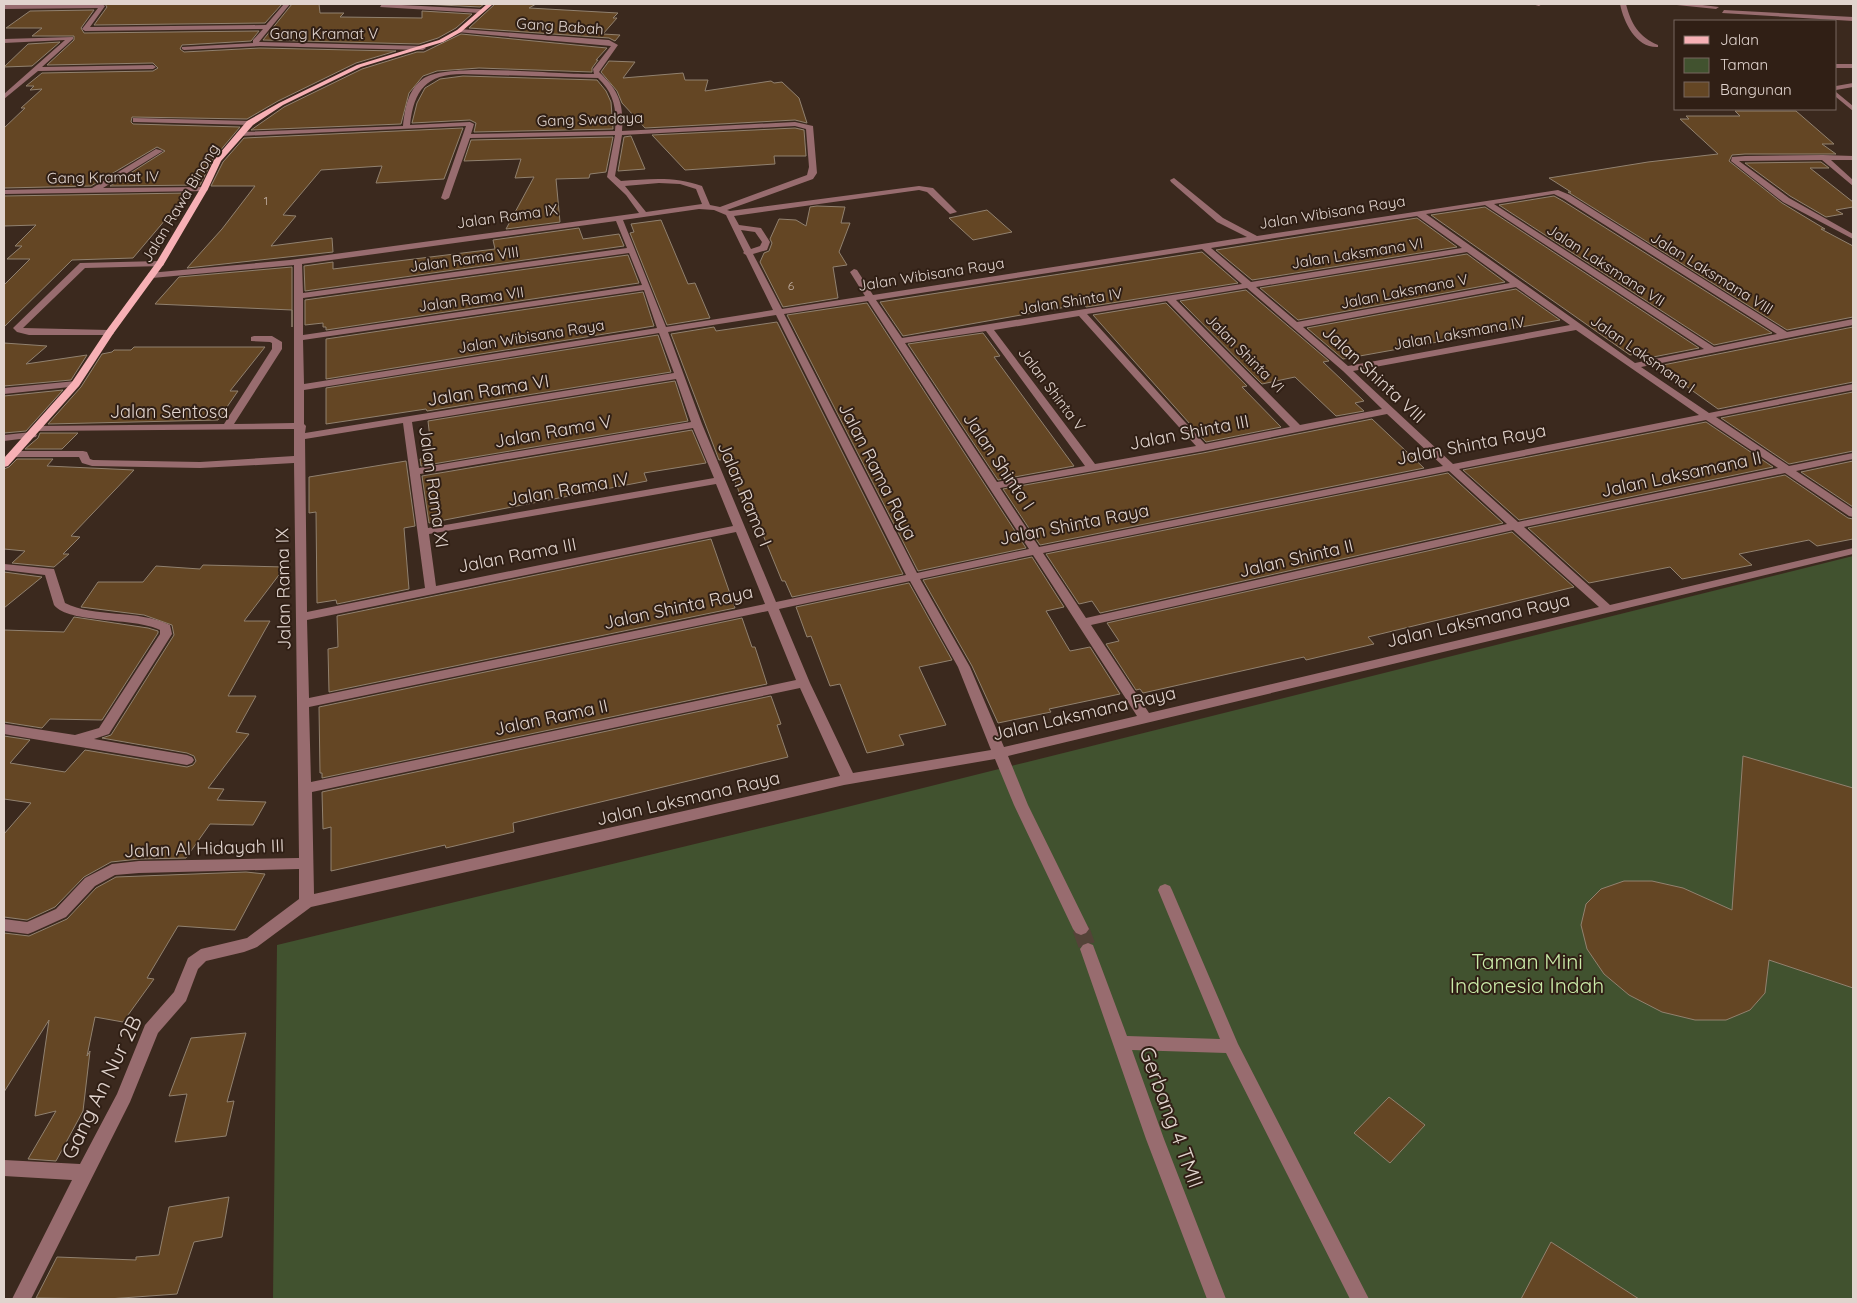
<svg xmlns="http://www.w3.org/2000/svg" width="1857" height="1303" font-family="Quicksand,sans-serif">
<style>
.green{fill:#41522f}
.building{fill:#644624;stroke:#91816f}
.lines{fill:none;stroke-linecap:round;stroke-linejoin:round}
.minor-tunnel{stroke:#544338;stroke-width:17;stroke-dasharray:17 9;stroke-linecap:butt}
.minor{fill:#986c6f;fill-rule:evenodd}
.major{fill:#f7b0b5;fill-rule:evenodd}
.labels{text-anchor:middle;dominant-baseline:central;stroke-width:4;stroke-linejoin:round;paint-order:stroke}
.far-number-label{font-size:12px;fill:#c2b0a4}
.far-street-label{font-size:15px;fill:#e1d4ce;stroke:#301f15}
.street-label{font-size:18px;fill:#e1d4ce;stroke:#301f15}
.near-park-label{font-size:21px;fill:#cbeca9;stroke:#301f15}
.near-street-label{font-size:21px;fill:#e1d4ce;stroke:#301f15}
</style>
<rect width="100%" height="100%" fill="#3b291e"/>
<path class="green" d="M1853,556v743h-1580l4,-354 546,-132z"/>
<path class="building" d="M105,4h177l-17,19 -171,2 13,-18z
M292,4h27l1,9h24l-4,4 82,1v-7l50,3 -16,14 -18,10 -19,6 -156,-4z
M423,4h61l-4,3z
M495,4h41l-7,4 89,5 -5,5h4l-14,16 17,1 -5,6 -6,-3 -140,-10z
M94,10l-13,18 3,5 175,-2 -8,10 -69,4 -2,4 4,3 76,-4 136,3 -40,12 -78,38 -31,18 -115,-2 -1,5 2,2 107,3 -27,32 -13,26 -90,1 55,-35 -8,-4 -66,39 -87,2v-60l21,-20h-4l21,-19 -12,1 4,-4h-8l16,-13 111,-2 5,-3 -5,-5 -106,2 27,-25v-4h-42l10,-8h-36l24,-17z
M461,34l146,14 -11,12h2l-6,8v4l-113,-4 -42,3 -14,5 -14,17 -8,31 -150,6 33,-23 78,-38 55,-17h7z
M60,42l-28,24 -28,1 24,-23z
M609,61l26,1 -12,16 60,-5 2,7h23l-3,11 66,-10 3,2 8,-1 17,16 8,25 -12,-3 -150,8 -23,-25 -5,-12 -16,-19z
M463,76l134,4 9,11 5,11 2,27 -139,3 2,-9 -6,-3 -58,3 5,-20 8,-15 15,-9z
M1735,111h61l38,33h-12l14,10h-91l-13,1 -3,6 53,42 43,26h-4l32,17v71l-66,13 -219,-138h3l-22,-14 99,-16 70,-8 -38,-35h9l-3,-3h54z
M463,128l-19,51 -68,4 6,-17 -61,4 -38,45 13,1 -25,30 61,-8 1,14 -146,16 35,-39 33,-43h-44l12,-24 21,-24z
M795,128l9,2 2,26h-32l1,8 -90,6 -33,-35z
M631,136l14,33 -27,2 6,-34z
M613,137l-7,35 -16,2 -1,4 -33,1 4,43 -54,7 28,-52 -19,1 6,-19 -57,2 7,-21z
M1821,162l8,6h-19l43,34v5l-17,3 7,4 -17,3 -36,-21 -45,-33z
M188,193l-55,65 -61,2 -68,67v-42l26,-26h-23l15,-13h-7l21,-21 -32,1v-30z
M1554,196l9,5 209,132 -58,12 -215,-140z
M817,206l28,1 -4,16h9l-11,29 8,13 -14,2 5,31 -55,9 -23,-45 4,-9 5,-2 3,-8 -2,-4 9,-20 17,1 10,6 4,-19z
M1485,207l214,141 -51,10 -6,-5 -12,2 -199,-140z
M987,210l25,22 -39,8 -24,-22z
M1417,218l40,29 -205,33 -36,-30z
M661,220l27,64 7,-1 15,35 -43,7 -37,-92 4,-1 -3,-8z
M579,228l4,11 36,-5 5,12 -319,45 -1,-25 29,-4v7l162,-20 -2,-9z
M1202,252l36,31 -152,24 -3,-3 -180,32 -23,-34z
M1467,254l38,28 -207,38 -38,-32z
M628,255l11,28 -313,47v-3h-3v-4l-18,2v-25z
M292,267v60v-17l-137,-6 24,-27z
M1516,289l44,31 -217,39 -36,-31z
M1246,290l83,71 -6,1 41,39 -9,2 9,8 -28,5 -41,-39 -33,7 -82,-83z
M643,292l11,34 -328,53v-40z
M867,303l159,245 -108,23 -131,-256z
M1166,303l81,83 -5,1 39,40 -75,15 -113,-127z
M777,322l126,252 -111,23 -7,-16h-3l-28,-68 -7,1 -20,-55 -8,1 -48,-126 43,-7 2,4z
M1853,327v55l-135,27 -60,-43z
M983,333l17,23 -6,1 80,109 -76,14 -90,-136z
M658,335l13,37 -244,39 -1,-2 -100,15v-36z
M4,343l43,3 -21,18 61,-9 -16,25 -67,6z
M134,347h131l-35,44h8l-20,29 -170,4 33,-37 21,-33 10,-2 2,-2h17z
M675,381l13,40 -267,45 -1,-7 12,-2 -4,-36z
M63,390l-37,41 -22,2v-37z
M1853,392v59l-64,13 -68,-46z
M1372,419l52,49 -384,77 -37,-56 200,-36z
M1706,422l67,45 -254,53 -56,-50z
M692,430l14,33 -62,10 3,8 -218,42 -7,-47z
M40,433h38l-16,16h-37l13,-11z
M17,459h36l-6,7 87,4 -63,66 9,1 -17,17h6l-15,13 -42,-4 13,-12 -21,-2v-80l5,-2z
M406,461l9,65 -11,2 5,61 -72,15 -1,-4 -19,3 -1,-91 -7,1v-36z
M1853,461v46l-52,-35z
M1448,473l55,50 -403,90 -8,-12 -13,3 -33,-50z
M1785,475l63,43 5,1v20l-36,7 -8,-6 -70,14 13,11 -70,14 -12,-12 -81,16 -61,-55z
M1512,532l62,55 -206,50 6,7 -68,16 -2,-3 -161,36 -3,-4 -4,1 -30,-46 13,-3 -12,-18z
M711,539l24,69 -406,84 -1,-43 10,-2 -1,-31z
M1032,557l32,50 -18,4 24,40 20,-4 30,47 -71,15 2,3 -53,11 -26,-57 -49,-86z
M203,565l82,2 -41,54h26l-42,75h28l-20,36 13,2 -41,54 16,1 -7,11 49,2 -13,23 -43,-1 -24,34 -47,1 -28,3 -27,15 -29,30 -28,13 -23,-3v-83l27,-31 -27,-4v-63l26,4 -20,23 55,9 20,-22 102,17 6,-2 3,-4 -2,-5 -7,-3 -85,-15 9,-3 63,-100 -2,-10 -28,-10 -63,-8 17,-25h45l13,-16 44,3z
M4,572l38,5 -38,31z
M909,583l43,77 -33,7 27,58 -47,10 5,10 -37,8 -27,-69 -10,2 -19,-50 -4,1 -11,-30z
M74,617l74,11 10,3v2l-56,87 -52,-1 -8,9 -38,-6v-92l60,2z
M742,618l10,29h3l12,37 -445,94v-5h-2l-1,-66z
M771,696l10,28 -4,1 11,32 -275,66 1,9 -68,16 -1,-3 -114,26v-44l-8,2 -1,-37z
M1743,756l110,32v200l-84,-28 -4,33 -15,17 -24,10h-31l-33,-8 -33,-17 -25,-21 -17,-25 -6,-24 5,-21 15,-15 23,-8h28l31,7 49,22z
M246,872l19,2 -30,56 -57,-4 -31,52 7,1 -31,43 -28,-5 -8,39 3,-5 -7,60 -27,50 -28,-2 28,-48 -21,5 14,-96 -45,72v-159l25,3 38,-17 29,-31 20,-11z
M246,1033l-19,69 7,-1 -8,35 -51,6 12,-48 -18,2 22,-58z
M1389,1097l36,28 -35,38 -36,-30z
M229,1197l-7,40 -28,5 -17,52 -69,5 -72,-1 21,-41 79,3v-3l23,-2 10,-48z
M1551,1242l88,57h-118z"/>
<g class="lines">
<path class="minor-tunnel" d="M1081,929l7,20"/>
<path class="minor" d="M102,4l3,2 -15,21 176,-2 18,-21h6l-31,38 164,4 3,2 -3,2 -163,-4 -76,4 -2,-1v-2l71,-4v-3l10,-11 -178,2 -3,-2 16,-21 -94,1v-4z
M382,4l98,5 3,2 -3,2 -100,-6z
M1532,4h10l-3,2z
M1620,4h6c5,20 13,33 32,41v2c-22,1 -34,-24 -38,-43z
M1667,4h27l25,3 -3,2z
M1724,10l129,7v4l-131,-8z
M459,29l150,11 9,5 -19,27c20,19 25,31 23,59l173,-9 18,4 4,47 -4,6 -86,31 3,1 189,-25 14,2 24,24 -7,2 -23,-22 -8,-2 -185,26 5,9 22,3 9,14 -3,8 -14,4 29,55 83,-13 -15,-24 4,-3 3,1 16,25 374,-58 -30,-15 -46,-40 -1,-2 4,-2 49,40 34,18 301,-46 12,5 217,137 66,-13v6l-212,42 68,46 144,-29v6l-137,27 73,49 64,-13v6l-57,12 57,38v8l-4,-1 -64,-43 -261,54 86,78 243,-57v6l-845,202 20,49 61,124 -3,4 -5,2 -5,-2 -3,-4 -59,-124 -19,-46 -151,26 -244,57 -289,65 -54,40 -13,5 -38,9 -8,8 -12,32 -28,32 -28,69 -99,197h-19l60,-119 -68,-4v-16l76,4 37,-70 28,-69 29,-33 14,-34 13,-9 46,-11 52,-39v-30l-160,4 -24,2 -20,11 -29,31 -33,15 -5,2 -24,-3v-12l23,3 29,-13 29,-31 27,-14 27,-3 160,-3 -5,-395 -94,5 -108,-2 -10,-3 -3,-6h-65l-5,-3 5,-3h69l4,1 3,7 3,1 107,2 94,-6v-27l-260,2 -1,-2 1,-2 4,-1 186,-2 48,-75v-6l-2,-1 -19,-1v-4l3,-1h18l10,6v7l-48,75 60,-1v-158l-142,13 -4,-3 1,-2 141,-13 349,-47 -13,-18 -19,-18 8,-42 -145,3 -21,60 -4,2 -4,-2 25,-72 -226,10 -4,-2 4,-2 163,-6c2,-18 5,-37 21,-48 25,-16 135,-3 170,-4l-1,-5 18,-23 -154,-14zM463,74l135,4c16,15 19,31 17,53l-144,3 3,-10 -4,-2 -60,3c4,-35 16,-51 53,-51zM795,126l11,3 3,38 -2,8 -87,32 -10,-2 -8,-19c-27,-10 -53,-7 -81,-5l-6,-5 7,-41zM659,183l21,1 16,5 6,15 -56,8 -21,-26zM1554,194l10,5 213,135 -63,13 -220,-143zM1485,205l219,144 -69,14 -209,-149zM699,209l15,1 12,5 18,37 -1,1 3,2 27,55 -107,17 -43,-107zM1417,216l45,32 -211,34 -40,-34zM616,221l11,27 -324,45 -1,-29zM741,230l14,2 7,10 -2,4 -9,3zM1202,249l40,35 -340,54 -26,-38zM1467,252l43,31 -213,39 -41,-35zM629,253l13,32 -339,50v-37zM1516,287l54,38 -222,41 -45,-39zM1247,288l96,83 39,38 -82,16 -124,-125zM644,290l13,38 -353,56 -1,-44zM868,301l161,248 -112,24 -133,-259zM1167,301l123,126 -85,17 -118,-130zM776,315l130,260 -130,27 -74,-178 -34,-92zM1079,316l117,130 -101,18 -101,-134zM1576,330l123,85 -246,49 -100,-93zM986,331l99,135 -88,16 -92,-139zM659,333l15,40 -369,60 1,-7 -2,-2v-34zM676,379l15,43 -272,46 -7,-46zM1387,414l56,52 -404,81 -39,-59 203,-37zM1706,420l72,48 -260,54 -59,-53zM403,423l22,165 -118,24 -2,-173zM693,428l21,50 -286,50 -8,-54zM1449,471l58,53 -421,94 -43,-65zM716,484l17,42 -297,60 -7,-52zM1513,530l86,77 -450,106 -58,-88zM736,532l29,72 -456,94 -2,-78zM1033,555l104,161 -133,31 -34,-80 -50,-88zM910,581l48,86 33,83 -138,23 -43,-90 -31,-74zM768,611l28,69 -485,102 -2,-75zM800,688l40,88 -526,118 -2,-102z
M73,37v2l-31,28 111,-2 3,2 -3,2 -115,2 -34,28v-5l61,-54 -61,3v-4z
M1836,64h17v4h-17z
M1853,83v4l-17,3v-4z
M1836,92l17,14v5l-17,-14z
M133,118l117,3 4,2 -4,2 -114,-3h-3z
M156,149l7,2 -60,37 101,-1 4,2 -1,2 -203,3v-4l88,-2z
M1823,155l30,1v4h-22l22,20v6l-31,-26 -83,1 50,37 64,36v5l-70,-37 -52,-41 1,-4 13,-1z
M160,261l4,3 -1,2 -78,2 -62,60 86,2 5,3 -2,2h-83l-12,-3 -4,-4 67,-65z
M76,381l3,1v4l-75,8v-6z
M32,432l5,3 -1,2 -32,4v-6z
M4,564l50,5 11,34c29,15 72,6 105,22l2,9 -63,100 -15,5 93,16 5,2 2,3 -2,3 -5,2 -183,-31v-10l71,11 24,-7 61,-94v-4c-26,-13 -91,-6 -106,-25l-9,-30 -41,-5z
M1165,884l5,2 2,4 66,154 131,255h-19l-124,-246 -94,-3 32,89 62,160h-19l-61,-160 -66,-190 3,-4 5,-2 5,2 34,91 93,3 -62,-149 2,-4z"/>
<path class="major" d="M487,4h6l-32,28 -18,10 -82,25 -78,38 -30,20 -32,36 -13,28 -44,75 -51,70 -34,52 -71,80 -4,1v-9l68,-76 34,-51 50,-68 44,-74 14,-29 33,-39 32,-18 78,-38 82,-25 18,-10z"/>
</g>
<g class="labels">
<g class="far-number-label">
<text x="266" y="200">1</text>
<text x="791" y="285">6</text>
</g>
<g class="far-street-label">
<text transform="translate(560 26) rotate(4)">Gang Babah</text>
<text x="324" y="33">Gang Kramat V</text>
<text transform="translate(590 119) rotate(-2)">Gang Swadaya</text>
<text transform="translate(103 177) rotate(-1)">Gang Kramat IV</text>
<text transform="translate(180 203) rotate(-59)">Jalan Rawa Binong</text>
<text transform="translate(1332 212) rotate(-9)">Jalan Wibisana Raya</text>
<text transform="translate(507 216) rotate(-8)">Jalan Rama IX</text>
<text transform="translate(1357 253) rotate(-9)">Jalan Laksmana VI</text>
<text transform="translate(464 259) rotate(-8)">Jalan Rama VIII</text>
<text transform="translate(1606 265) rotate(33)">Jalan Laksmana VII</text>
<text transform="translate(1712 273) rotate(32)">Jalan Laksmana VIII</text>
<text transform="translate(931 274) rotate(-9)">Jalan Wibisana Raya</text>
<text transform="translate(1404 291) rotate(-11)">Jalan Laksmana V</text>
<text transform="translate(471 299) rotate(-8)">Jalan Rama VII</text>
<text transform="translate(1071 301) rotate(-9)">Jalan Shinta IV</text>
<text transform="translate(1459 333) rotate(-10)">Jalan Laksmana IV</text>
<text transform="translate(531 336) rotate(-9)">Jalan Wibisana Raya</text>
<text transform="translate(1245 353) rotate(45)">Jalan Shinta VI</text>
<text transform="translate(1643 354) rotate(35)">Jalan Laksmana I</text>
<text transform="translate(1052 389) rotate(53)">Jalan Shinta V</text>
</g>
<g class="street-label">
<text transform="translate(1374 374) rotate(43)">Jalan Shinta VIII</text>
<text transform="translate(488 390) rotate(-9)">Jalan Rama VI</text>
<text x="169" y="411">Jalan Sentosa</text>
<text transform="translate(553 431) rotate(-10)">Jalan Rama V</text>
<text transform="translate(1189 432) rotate(-11)">Jalan Shinta III</text>
<text transform="translate(1471 444) rotate(-11)">Jalan Shinta Raya</text>
<text transform="translate(999 461) rotate(56)">Jalan Shinta I</text>
<text transform="translate(878 471) rotate(63)">Jalan Rama Raya</text>
<text transform="translate(1681 474) rotate(-12)">Jalan Laksamana II</text>
<text transform="translate(434 487) rotate(82)">Jalan Rama XI</text>
<text transform="translate(568 489) rotate(-10)">Jalan Rama IV</text>
<text transform="translate(745 494) rotate(67)">Jalan Rama I</text>
<text transform="translate(1074 524) rotate(-11)">Jalan Shinta Raya</text>
<text transform="translate(517 555) rotate(-11)">Jalan Rama III</text>
<text transform="translate(1296 558) rotate(-13)">Jalan Shinta II</text>
<text transform="translate(283 589) rotate(-91)">Jalan Rama IX</text>
<text transform="translate(678 607) rotate(-12)">Jalan Shinta Raya</text>
<text transform="translate(1478 620) rotate(-13)">Jalan Laksmana Raya</text>
<text transform="translate(1084 713) rotate(-13)">Jalan Laksmana Raya</text>
<text transform="translate(551 717) rotate(-12)">Jalan Rama II</text>
<text transform="translate(688 798) rotate(-13)">Jalan Laksmana Raya</text>
<text transform="translate(204 848) rotate(-2)">Jalan Al Hidayah III</text>
</g>
<g class="near-park-label">
<text x="1527" y="961">Taman Mini<tspan x="1527" dy="24">Indonesia Indah</tspan></text>
</g>
<g class="near-street-label">
<text transform="translate(101 1087) rotate(-64)">Gang An Nur 2B</text>
<text transform="translate(1172 1117) rotate(70)">Gerbang 4 TMII</text>
</g>
</g>
<rect width="1857" height="1303" fill="none" stroke="#e1d4ce" stroke-width="10"/>
<rect x="1674" y="20" width="162" height="90" fill="#301f15" stroke="#77675f"/>
<rect x="1684" y="36" width="25" height="8" fill="#f7b0b5" stroke="#77675f"/>
<text x="1720" y="45" font-size="15" fill="#e1d4ce">Jalan</text>
<rect x="1684" y="58" width="25" height="15" fill="#41522f" stroke="#77675f"/>
<text x="1720" y="70" font-size="15" fill="#e1d4ce">Taman</text>
<rect x="1684" y="82" width="25" height="15" fill="#644624" stroke="#77675f"/>
<text x="1720" y="95" font-size="15" fill="#e1d4ce">Bangunan</text>
</svg>
